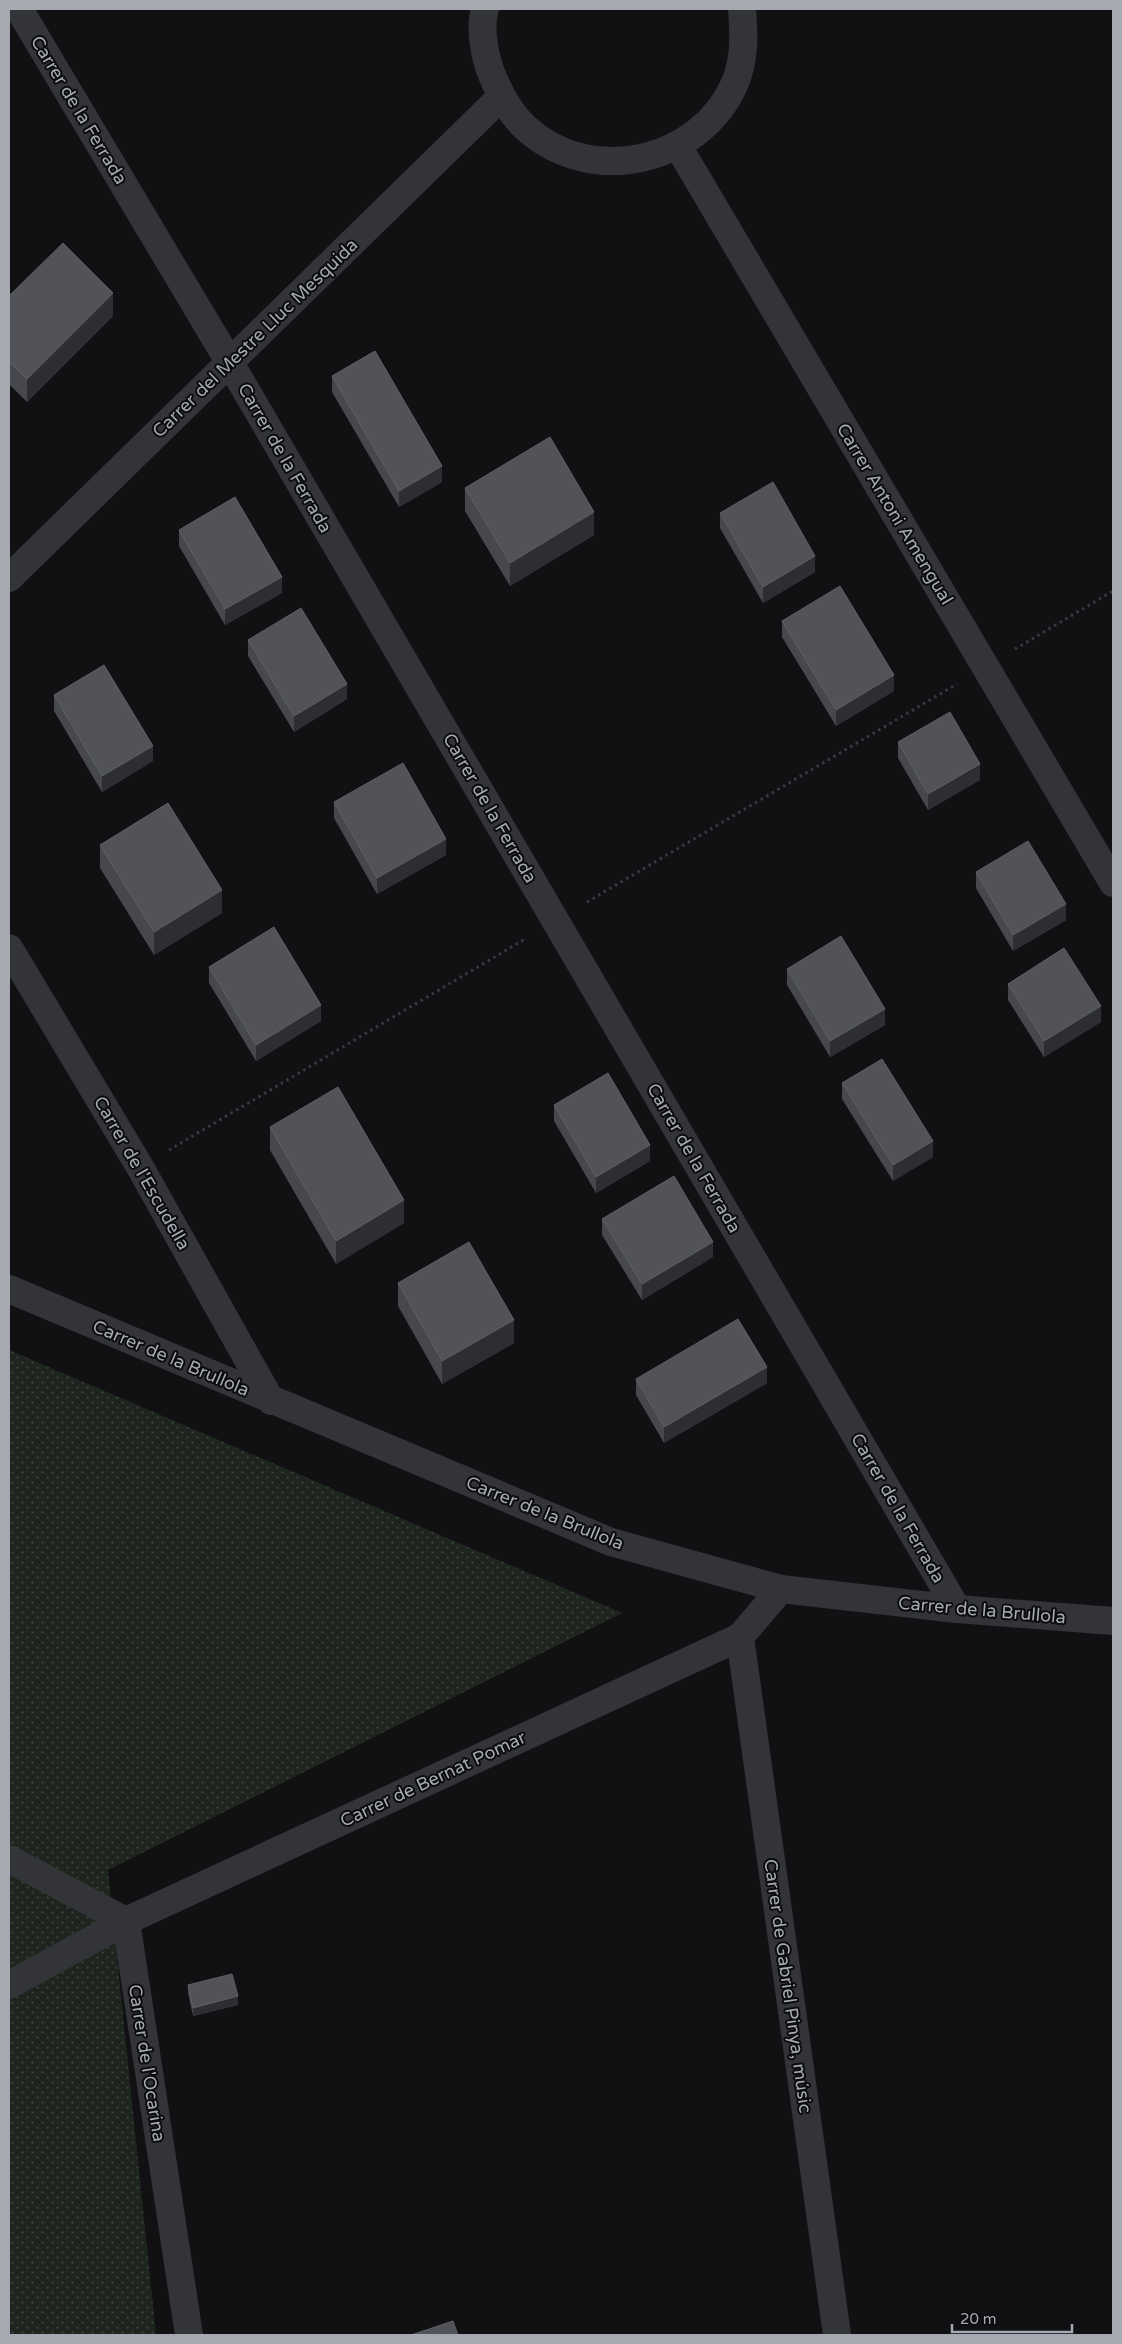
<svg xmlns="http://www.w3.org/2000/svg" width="1122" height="2344" font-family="'Varela Round',sans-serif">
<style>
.grass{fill:url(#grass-dots)}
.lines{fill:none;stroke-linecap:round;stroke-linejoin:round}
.path{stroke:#393a3e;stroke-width:3;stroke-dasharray:2.5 4;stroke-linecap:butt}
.pedestrian{stroke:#333437;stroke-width:28}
.minor{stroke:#333437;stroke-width:28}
.wall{fill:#47484e}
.shaded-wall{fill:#2d2e32}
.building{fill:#515358;stroke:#5e6066}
.labels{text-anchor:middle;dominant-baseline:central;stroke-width:4;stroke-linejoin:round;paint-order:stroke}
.street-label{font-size:18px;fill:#a4a9b2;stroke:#0c0c0e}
</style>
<defs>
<pattern id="grass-dots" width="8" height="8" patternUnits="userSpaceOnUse" patternTransform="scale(1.25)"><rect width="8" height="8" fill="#1e251e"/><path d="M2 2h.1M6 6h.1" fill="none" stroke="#3c423c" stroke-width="1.8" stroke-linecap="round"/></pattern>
</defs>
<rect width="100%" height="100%" fill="#111113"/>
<path class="grass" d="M9,1350l613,263 -514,257 48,465h-147z"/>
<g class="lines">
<path class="path" d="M1015,649l98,-58
M587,902l370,-218
M169,1150l356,-211"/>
<path class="pedestrian" d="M740,1637l41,-48"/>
<path class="minor" d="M19,9l211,354 727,1246
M485,9c-6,19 0,49 7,66 8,20 19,40 35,54 65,58 173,34 208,-46 10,-24 9,-49 7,-74
M678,146l435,737
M9,578l492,-481
M9,948l131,219 131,234
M9,1289l602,253 170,47 176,20 156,12
M9,1859l117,62 63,414
M9,1985l117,-64 614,-284 97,698"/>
</g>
<path class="wall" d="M9,296l104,20 -86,86 -18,-18z
M332,376l110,106 -43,25 -67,-115z
M465,488l129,47 -84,51 -45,-75z
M720,513l95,59 -52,31 -43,-75z
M179,530l103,63 -57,32 -46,-79z
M782,621l112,70 -58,35 -54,-89z
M248,640l99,59 -53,33 -46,-76z
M54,695l99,66 -51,31 -48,-81z
M898,742l82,38 -52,30 -30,-52z
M334,802l112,53 -69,39 -43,-76z
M100,845l122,68 -68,42 -54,-87z
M976,872l90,48 -53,31 -37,-63z
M209,967l112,54 -65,40 -47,-78z
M787,969l98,56 -55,32 -43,-72z
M1008,984l93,38 -57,35 -36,-57z
M842,1083l91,74 -40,24 -51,-82z
M554,1105l96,56 -54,32 -42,-72z
M270,1127l134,96 -68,41 -66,-114z
M602,1219l111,38 -71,43 -40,-65z
M398,1283l116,60 -72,41 -44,-78z
M636,1379l131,4 -103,60 -28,-48z
M188,1985l50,20 -45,11 -5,-23z"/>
<path class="shaded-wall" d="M113,293v23l-86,86v-23z
M442,466v16l-43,25v-16z
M594,512v23l-84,51v-23z
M815,556v16l-52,31v-16z
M282,577v16l-57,32v-16z
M894,675v16l-58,35v-16z
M347,684v15l-53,33v-16z
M153,746v15l-51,31v-16z
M980,764v16l-52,30v-16z
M446,839v16l-69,39v-16z
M222,890v23l-68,42v-23z
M1066,904v16l-53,31v-16z
M321,1005v16l-65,40v-16z
M1101,1006v16l-57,35v-16z
M885,1009v16l-55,32v-16z
M933,1141v16l-40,24v-16z
M650,1145v16l-54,32v-16z
M404,1200v23l-68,41v-23z
M713,1242v15l-71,43v-16z
M514,1320v23l-72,41v-23z
M767,1367v16l-103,60v-16z
M238,1996v9l-45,11v-8z"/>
<path class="building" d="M63,243l50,50 -86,86 -18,-18v-65z
M375,351l67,115 -43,25 -67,-115z
M550,437l44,75 -84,51 -45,-75z
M773,482l42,74 -52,31 -43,-74z
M235,497l47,80 -57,32 -46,-79z
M840,586l54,89 -58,35 -54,-89z
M301,608l46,76 -53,32 -46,-76z
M104,665l49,81 -51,30 -48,-81z
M950,712l30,52 -52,30 -30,-52z
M403,763l43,76 -69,39 -43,-76z
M168,803l54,87 -68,42 -54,-87z
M1028,841l38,63 -53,31 -37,-63z
M274,927l47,78 -65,40 -47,-78z
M841,936l44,73 -55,32 -43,-72z
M1064,948l37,58 -57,35 -36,-57z
M882,1059l51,82 -40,24 -51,-82z
M608,1073l42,72 -54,32 -42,-72z
M338,1087l66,113 -68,41 -66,-114z
M674,1176l39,66 -71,42 -40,-65z
M469,1242l45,78 -72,41 -44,-78z
M738,1319l29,48 -103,60 -28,-48z
M232,1974l6,22 -45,12 -5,-23z
M453,2321l5,14h-47z"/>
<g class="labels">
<g class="street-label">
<text transform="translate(79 110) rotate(59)">Carrer de la Ferrada</text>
<text transform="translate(255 338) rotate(-44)">Carrer del Mestre Lluc Mesquida</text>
<text transform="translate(285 458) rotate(60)">Carrer de la Ferrada</text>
<text transform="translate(895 514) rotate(59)">Carrer Antoni Amengual</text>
<text transform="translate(490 808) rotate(60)">Carrer de la Ferrada</text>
<text transform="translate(694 1158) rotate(60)">Carrer de la Ferrada</text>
<text transform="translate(142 1173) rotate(60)">Carrer de l'Escudella</text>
<text transform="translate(171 1358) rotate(23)">Carrer de la Brullola</text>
<text transform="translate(898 1508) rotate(60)">Carrer de la Ferrada</text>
<text transform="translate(545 1513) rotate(22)">Carrer de la Brullola</text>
<text transform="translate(982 1610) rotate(5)">Carrer de la Brullola</text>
<text transform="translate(433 1779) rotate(-25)">Carrer de Bernat Pomar</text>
<text transform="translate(788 1986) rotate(82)">Carrer de Gabriel Pinya, músic</text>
<text transform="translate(147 2063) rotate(81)">Carrer de l'Ocarina</text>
</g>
</g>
<rect width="1122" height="2344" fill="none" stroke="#a4a9b2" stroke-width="20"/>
<path d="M952 2324v8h120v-8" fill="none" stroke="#a4a9b2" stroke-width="2.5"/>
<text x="960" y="2324" font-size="15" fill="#a4a9b2" stroke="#0c0c0e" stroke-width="4" paint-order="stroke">20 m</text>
</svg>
